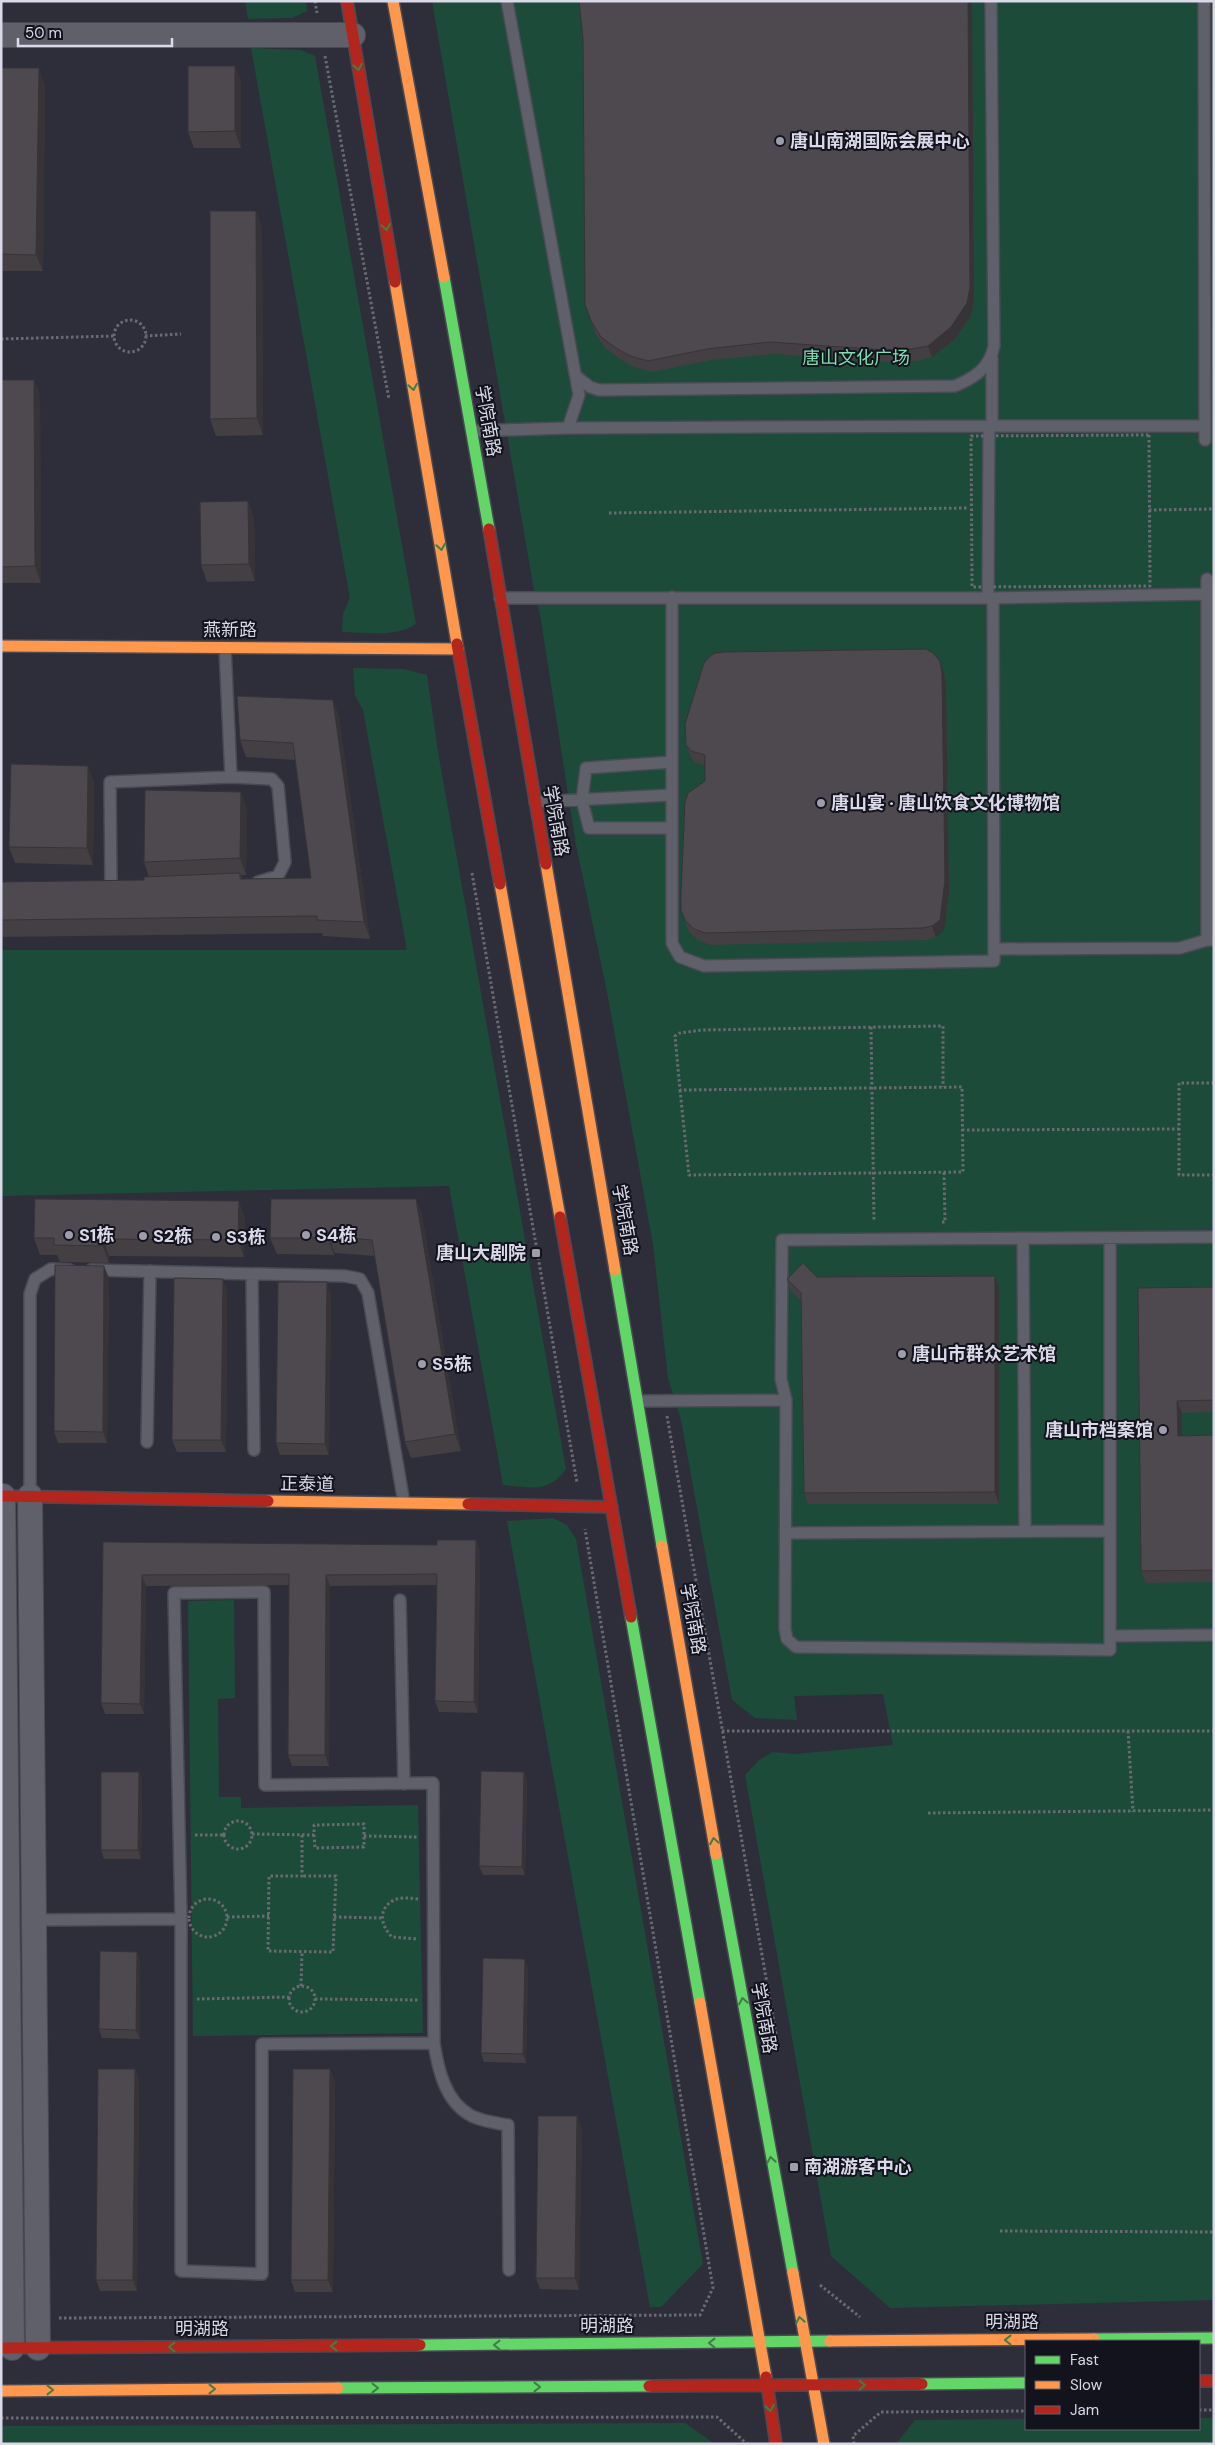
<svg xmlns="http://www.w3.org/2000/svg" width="1215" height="2445" font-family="'DM Sans','Noto Sans SC',sans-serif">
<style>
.green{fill:#1d4b39}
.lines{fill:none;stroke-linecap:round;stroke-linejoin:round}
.lane-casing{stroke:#4a4a55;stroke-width:14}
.street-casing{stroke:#4a4a55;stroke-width:26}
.fast-casing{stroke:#4a4a55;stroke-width:14}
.slow-casing{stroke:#4a4a55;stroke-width:14}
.jam-casing{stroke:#4a4a55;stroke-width:14}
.path{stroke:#6a6a73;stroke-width:3;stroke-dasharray:2.5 2.5;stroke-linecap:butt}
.lane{stroke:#60606b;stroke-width:11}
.street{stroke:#60606b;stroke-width:24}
.fast{stroke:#63d668;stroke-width:11}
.slow{stroke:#ff974d;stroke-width:11}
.jam{stroke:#b3261e;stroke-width:11}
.wall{fill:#433f43}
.shaded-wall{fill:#373337}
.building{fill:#4e494e;stroke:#373337}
.oneway{stroke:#3f7e46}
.poi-dot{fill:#9d9dac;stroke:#13131d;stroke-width:2}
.labels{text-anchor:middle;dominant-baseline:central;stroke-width:4;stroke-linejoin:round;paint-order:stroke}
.poi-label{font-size:18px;font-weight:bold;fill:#d9d9e9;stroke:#13131d;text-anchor:start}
.park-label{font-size:18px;fill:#7de0b0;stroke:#13131d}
.street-label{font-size:18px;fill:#d9d9e9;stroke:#13131d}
</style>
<rect width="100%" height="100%" fill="#2e2e3a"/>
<path class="green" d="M245,1h61l1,10 -15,7 -44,1z
M432,1h782v2299l-324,8 -59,-52 -86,-481 14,-15 14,-8 22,2 98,-9 -10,-51 -89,2 3,24 -42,-2 -23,-18 -51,-280 -13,-42 -15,-134 -46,-252 -31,-147 -36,-231 -6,-24z
M251,48l50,2 14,6 101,568c-21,14 -51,8 -74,8l1,-18 7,-16z
M353,668l51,1 23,6 11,77 128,717c-18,25 -36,18 -63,16l-54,-299 -448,10v-246h406l-44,-240 -8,-15z
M553,1518l14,7 9,14 127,725 -42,43h-11l-143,-786z
M234,1600l1,98 -17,1 1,98h22v11l177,-3 5,228 -230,3 -5,-435z
M1199,2418h14l1,26h-318l19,-24 111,-1v10h173z
M685,2423l30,21h-714v-18z"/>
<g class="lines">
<defs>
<path id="lane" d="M507,1l72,394 -11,33
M1204,1l1,439
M576,376l14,11 9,3 356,-4c19,-8 35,-18 39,-40l-3,-345
M992,426h213
M472,431l96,-3 424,-2v-68
M1207,579v361h7
M500,598h493l1,363 -290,5 -24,-9 -8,-14v-346
M988,598l1,-172
M993,598l214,-4
M225,648l6,129 41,2 6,7 7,76 -7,14 -20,6
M535,802l136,-7
M671,828h-82l-7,-28 4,-32 86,-6
M111,889l-1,-107 121,-5
M994,949l186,-1 27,-8
M1023,1238l2,293
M91,1270l254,6 15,3 8,14 36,210
M252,1274l2,176
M786,1400l-5,-21 1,-139 432,-3
M638,1401l148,-1 -1,229 2,10 9,8 314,3v-412
M147,1442l3,-171
M30,1496v-202l5,-15 16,-10 19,1
M786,1533l324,-2
M400,1600l4,184
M1110,1636l104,-1
M181,1919v352l81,3v-230l172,-1
M34,1920l147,-1 -7,-326 90,-1 1,193 168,-2 1,260c4,26 11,58 36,72 10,6 26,8 38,10l1,145"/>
<path id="street" d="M1,35h352
M3,1496l9,852
M30,1496l8,852"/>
<path id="fast" d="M444,277l45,252
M615,1270l47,276
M631,1617l69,386
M716,1854l77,419
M1094,2339l120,-1
M420,2345l410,-4
M922,2384l104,-1
M338,2388l311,-2"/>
<path id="slow" d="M393,1l51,276
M395,282l62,362
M1,646l457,3
M546,864l69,406
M500,884l60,333
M268,1501l200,3
M662,1546l54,308
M700,2003l66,374
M793,2273l31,171
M830,2341l264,-2
M1,2391l337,-3"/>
<path id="jam" d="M347,1l48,281
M489,529l57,335
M457,644l43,240
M560,1217l71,400
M1,1496l267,5
M468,1504l144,3
M1,2348l419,-3
M766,2377l10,67
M1199,2381h15
M649,2386l273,-2"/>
</defs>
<use href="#lane" class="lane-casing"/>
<use href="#street" class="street-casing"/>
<use href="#fast" class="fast-casing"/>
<use href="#slow" class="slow-casing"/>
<use href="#jam" class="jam-casing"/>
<path class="path" d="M315,1l2,12
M325,56l64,343
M114 336a16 16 0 1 1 32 0a16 16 0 1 1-32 0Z
M145,336l36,-2
M1,339l113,-3
M1149,435l1,151 -178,1 -1,-151z
M1149,510l65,-1
M609,513l358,-5
M472,873l105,610
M871,1027l3,195
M1214,1083h-35v92h35
M680,1090l9,85 274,-3 -1,-85 -282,3 -5,-54 5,-3 22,-3 241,-4v61
M962,1130l217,-1
M942,1222h3l-1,-50
M667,1416l110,624
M722,1731h492
M1128,1731l5,81
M928,1813l286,-3
M224 1835a14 14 0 1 1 28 0a14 14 0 1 1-28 0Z
M252,1834l62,1v-10l50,-1v23l-49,1 -1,-13
M195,1835h28
M302,1835v41h-33l-1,75 65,1 3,-76h-34
M364,1836l54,1
M418,1899c-8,-1 -17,-2 -24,1 -17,9 -13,26 -2,37l26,2
M189 1918a19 19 0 1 1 38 0a19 19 0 1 1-38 0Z
M227,1917l42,-1
M334,1917l47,1
M301,1986l1,-34
M289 1999a13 13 0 1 1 26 0a13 13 0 1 1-26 0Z
M197,1999l92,-2
M315,1999l104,1
M1000,2231l214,1
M820,2285l40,32
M59,2318l641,-3 13,-27 -128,-759
M1199,2410h15
M1,2418l716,-1 30,27
M854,2444l-1,-8 28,-24 145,-1"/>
<use href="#lane" class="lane"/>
<use href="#street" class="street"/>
<use href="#fast" class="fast"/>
<use href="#slow" class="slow"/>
<use href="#jam" class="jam"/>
</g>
<path class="wall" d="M579,1h393l2,297 -3,17 -16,24 -23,18 -15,4 -28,1 -115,-8 -63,6 -59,12 -18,-5 -14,-8 -15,-11 -10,-15 -4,-12 -8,-283z
M235,66l6,16v66h-47l-6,-16z
M1,68l44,17 -2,186h-42z
M256,211l6,17 1,207 -47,1 -6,-17z
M1,380h33l6,16 1,187h-40z
M248,501l6,17 1,63 -48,1 -6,-17z
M944,672l2,14 3,206 -5,39 -8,6 -9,3 -217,5 -12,-5 -9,-8 -8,-22 24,-129v-16l-10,-2 -5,-7 -4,-11z
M333,700l6,17 31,222 -47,-3 -1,-3 -321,4v-55l143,-2 5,-3 -5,-15 103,-54 -1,67h-5l1,4 69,-1 -16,-118 -49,-3 -6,-17z
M88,766l6,17 -1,82 -78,-2 -6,-16z
M416,1199l6,16 39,236 -50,7 -6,-16 -30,-186 -40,-3 -1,2 -57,-1 -7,-16z
M245,1218l-1,39 -135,-1v7l-49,-1 -3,-7h-17l-6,-17z
M995,1276l4,12v216h-191l-4,-11 -3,-192 -10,-10 -4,-12 30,-2z
M109,1278l-2,165h-49l-4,-12z
M1214,1287v125l-32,1v23l32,-1v147l-68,1 -5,-12 -3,-283z
M227,1290l-1,162h-49l-5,-12z
M331,1293l-2,162h-49l-4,-12z
M103,1542l377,9 -2,162 -39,-1 -4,-11 2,-116 -107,1 -1,180h-37l-4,-11 1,-170 -143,1 -2,128h-39l-4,-11z
M139,1772l3,9 -1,78h-37l-3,-9z
M527,1780l-2,95h-42l-4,-9z
M137,1952l3,9v78l-38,-1 -3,-9z
M528,1968l-2,95 -42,-1 -3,-9z
M135,2069l4,12 -2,210h-37l-4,-11z
M335,2081l-2,211h-38l-4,-12z
M582,2128l-3,162 -39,-1 -4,-11z"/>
<path class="shaded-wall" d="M968,1h4l2,297 -3,17 -16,24 -23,18 -4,-11z
M235,66l6,16v66l-6,-17z
M39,68l6,17 -2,186 -7,-16z
M256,211l6,17 1,207 -6,-17z
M34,380l6,16 1,187 -6,-17z
M248,501l6,17 1,63 -6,-17z
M940,661l4,11 2,14 3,206 -5,39 -8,6 -4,-11z
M333,700l6,17 31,222 -6,-17z
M88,766l6,17 -1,82 -6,-17z
M241,792l6,16 -1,67 -6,-17z
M416,1199l6,16 39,236 -6,-17z
M239,1201l6,17 -1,39 -6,-17z
M328,1236l7,17 -1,2 -6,-17z
M103,1239l6,17v7l-6,-17z
M104,1266l5,12 -2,165 -4,-11z
M995,1276l4,12v216l-4,-12z
M223,1279l4,11 -1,162 -5,-12z
M327,1282l4,11 -2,162 -4,-11z
M1177,1401l5,12v35l-4,-12z
M476,1540l4,11 -2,162 -4,-11z
M142,1575l4,11 -2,128 -4,-10z
M326,1575l4,11 -1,180 -4,-11z
M139,1772l3,9 -1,78 -3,-9z
M524,1772l3,8 -2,95 -3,-8z
M137,1952l3,9v78l-4,-9z
M525,1959l3,9 -2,95 -3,-9z
M135,2069l4,12 -2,210 -4,-11z
M330,2069l5,12 -2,211 -5,-12z
M577,2116l5,12 -3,162 -4,-12z"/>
<path class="building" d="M579,1h389l2,286 -3,16 -16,24 -23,19 -16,3 -27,1 -115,-8 -63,7 -59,12 -18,-5 -14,-8 -15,-11 -10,-16 -6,-17 -2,-266z
M188,66h47v65l-47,1z
M1,68h38l-3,187 -35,-1z
M210,211h46l1,207 -47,1z
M1,380h33l1,186 -34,1z
M248,501l1,63 -48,1 -1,-63z
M926,649l7,4 7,8 2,13 3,206 -5,40 -8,6 -9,2 -218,5 -11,-4 -9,-9 -4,-10v-17l4,-91 3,-9 17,-12v-26l-14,-4 -5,-6 -1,-21 19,-61 5,-6 6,-4 10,-1z
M237,696l96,4 31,222 -47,-2v-4l-316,4v-38l143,-2v-3l96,-4v6l71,-1 -18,-135 -53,-3z
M11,764l77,2 -1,82 -78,-1z
M145,790l96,2 -1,66 -96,4z
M35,1199l204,2 -1,39 -135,-1v7l-49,-1v-7h-20z
M271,1199h145l39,235 -50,8 -33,-202 -44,-4v2h-58z
M803,1263l14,14 178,-1v216l-191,1 -3,-200 -14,-14z
M55,1265l49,1 -1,166 -49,-1z
M174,1278l49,1 -2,161h-49z
M278,1282h49l-2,162 -49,-1z
M1214,1287v113l-37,1 1,35 36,-1v135l-73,1 -3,-283z
M437,1540h39l-2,162 -39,-1 2,-127 -111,1 -1,180h-37l1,-181 -147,1 -2,129 -39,-1 2,-161 334,3z
M481,1771l43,1 -2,95 -43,-1z
M101,1772h38l-1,78h-37z
M100,1951l37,1 -1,78 -37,-1z
M483,1958l42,1 -2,95 -42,-1z
M98,2069h37l-2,211h-37z
M293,2069h37l-2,211h-37z
M538,2116h39l-2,162h-39z"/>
<defs><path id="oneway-chevron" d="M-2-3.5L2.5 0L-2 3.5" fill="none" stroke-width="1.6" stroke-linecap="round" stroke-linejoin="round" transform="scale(1.25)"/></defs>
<g class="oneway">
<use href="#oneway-chevron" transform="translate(358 67) rotate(80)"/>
<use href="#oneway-chevron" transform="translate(386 227) rotate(80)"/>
<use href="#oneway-chevron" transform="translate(413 387) rotate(80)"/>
<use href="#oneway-chevron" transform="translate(441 547) rotate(80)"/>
<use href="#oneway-chevron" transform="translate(714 1841) rotate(-100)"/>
<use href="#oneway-chevron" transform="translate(743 2001) rotate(-100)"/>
<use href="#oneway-chevron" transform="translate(771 2160) rotate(-100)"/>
<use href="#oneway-chevron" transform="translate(800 2320) rotate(-100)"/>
<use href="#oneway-chevron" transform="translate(1008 2340) rotate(180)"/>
<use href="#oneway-chevron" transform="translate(712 2343) rotate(180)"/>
<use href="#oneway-chevron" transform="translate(497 2345) rotate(180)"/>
<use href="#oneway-chevron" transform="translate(334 2346) rotate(180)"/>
<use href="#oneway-chevron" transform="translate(172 2347) rotate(180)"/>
<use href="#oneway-chevron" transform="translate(862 2385) rotate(-1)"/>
<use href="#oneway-chevron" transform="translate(537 2387)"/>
<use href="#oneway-chevron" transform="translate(375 2388)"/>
<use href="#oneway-chevron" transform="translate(212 2389)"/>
<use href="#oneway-chevron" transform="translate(50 2390)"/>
<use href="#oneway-chevron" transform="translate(770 2408) rotate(80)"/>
</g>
<g class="poi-dot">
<circle cx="780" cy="141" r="5"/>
<circle cx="821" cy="803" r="5"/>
<circle cx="69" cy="1235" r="5"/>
<circle cx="306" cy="1235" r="5"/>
<circle cx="143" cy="1236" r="5"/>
<circle cx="216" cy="1237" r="5"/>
<rect x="531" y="1248" width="10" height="10" rx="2.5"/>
<circle cx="902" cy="1354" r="5"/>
<circle cx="422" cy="1364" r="5"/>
<circle cx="1163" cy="1430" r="5"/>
<rect x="789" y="2162" width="10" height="10" rx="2.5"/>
</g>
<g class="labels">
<g class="poi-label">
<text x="790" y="141">唐山南湖国际会展中心</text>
<text x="831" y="803">唐山宴 · 唐山饮食文化博物馆</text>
<text x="79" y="1235">S1栋</text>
<text x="316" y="1235">S4栋</text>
<text x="153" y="1236">S2栋</text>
<text x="226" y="1237">S3栋</text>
<text x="526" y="1253" text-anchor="end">唐山大剧院</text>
<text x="912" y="1354">唐山市群众艺术馆</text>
<text x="432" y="1364">S5栋</text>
<text x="1153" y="1430" text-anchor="end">唐山市档案馆</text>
<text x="804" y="2167">南湖游客中心</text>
</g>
<g class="park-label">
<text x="856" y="358">唐山文化广场</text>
</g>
<g class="street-label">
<text transform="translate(488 421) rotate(80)">学院南路</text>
<text x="230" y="630">燕新路</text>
<text transform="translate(556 821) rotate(80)">学院南路</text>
<text transform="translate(625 1220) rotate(80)">学院南路</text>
<text transform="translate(307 1484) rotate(1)">正泰道</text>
<text transform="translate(693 1619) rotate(80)">学院南路</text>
<text transform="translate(764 2018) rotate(80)">学院南路</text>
<text x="1012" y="2322">明湖路</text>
<text x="607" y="2326">明湖路</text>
<text x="202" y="2329">明湖路</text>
</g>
</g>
<rect width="1215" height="2445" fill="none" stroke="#d9d9e9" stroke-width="5"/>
<rect x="1025" y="2340" width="175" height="90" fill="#13131d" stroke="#62626f"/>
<rect x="1035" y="2356" width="25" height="8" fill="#63d668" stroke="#62626f"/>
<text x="1070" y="2365" font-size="15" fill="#d9d9e9">Fast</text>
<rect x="1035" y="2381" width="25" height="8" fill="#ff974d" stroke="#62626f"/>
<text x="1070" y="2390" font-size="15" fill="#d9d9e9">Slow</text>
<rect x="1035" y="2406" width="25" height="8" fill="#b3261e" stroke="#62626f"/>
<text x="1070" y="2415" font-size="15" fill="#d9d9e9">Jam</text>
<path d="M18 38v8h154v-8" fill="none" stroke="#d9d9e9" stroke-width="2.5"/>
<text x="25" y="38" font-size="15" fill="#d9d9e9" stroke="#13131d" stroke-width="4" paint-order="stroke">50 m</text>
</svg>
